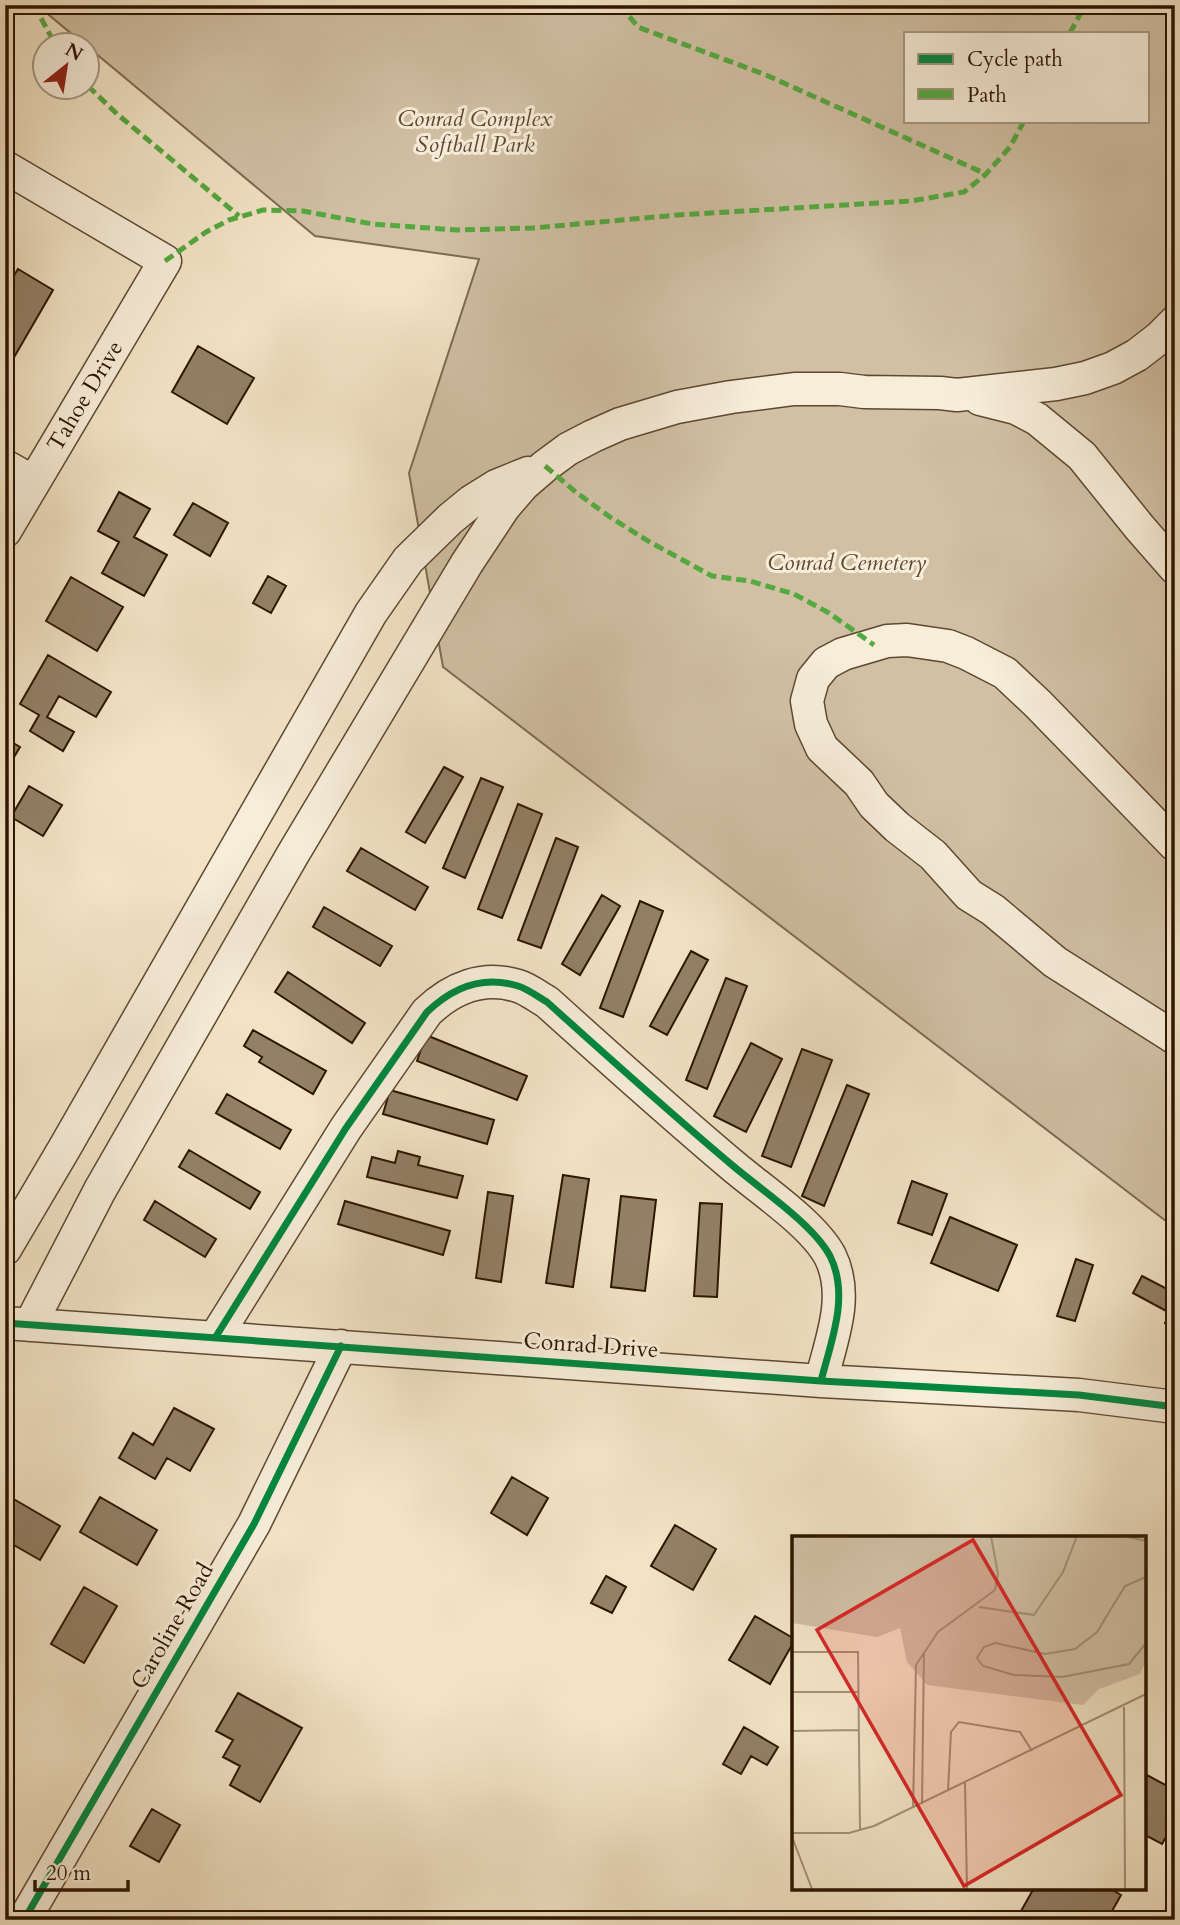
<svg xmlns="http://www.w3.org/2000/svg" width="1180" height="1925" font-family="Cardo,serif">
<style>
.green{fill:#d1c0a4;stroke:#7f6a52;stroke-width:2;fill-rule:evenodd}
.building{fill:#938066;stroke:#2d1500;stroke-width:2}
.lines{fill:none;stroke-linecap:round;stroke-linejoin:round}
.minor-casing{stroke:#5e4831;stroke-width:35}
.minor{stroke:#f7edd9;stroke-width:32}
.quiet{stroke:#54a940;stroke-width:5;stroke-dasharray:10 5;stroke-linecap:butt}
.cycleway-casing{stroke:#f7edd9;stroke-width:11}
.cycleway{stroke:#00873e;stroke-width:7}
.labels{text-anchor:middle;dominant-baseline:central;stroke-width:6;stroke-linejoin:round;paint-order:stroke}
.park-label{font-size:23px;font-style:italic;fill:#5e4831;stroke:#f7edd9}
.street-label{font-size:23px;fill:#2d1500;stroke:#f7edd9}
.inset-road{fill:none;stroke:#a39176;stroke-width:2}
.view{fill:#d62828;fill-opacity:0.15;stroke:#d62828;stroke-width:3.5}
.inset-edge{fill:none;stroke:#2d1500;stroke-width:3.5}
</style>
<rect width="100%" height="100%" fill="#f2e3c5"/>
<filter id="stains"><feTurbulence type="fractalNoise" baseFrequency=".00286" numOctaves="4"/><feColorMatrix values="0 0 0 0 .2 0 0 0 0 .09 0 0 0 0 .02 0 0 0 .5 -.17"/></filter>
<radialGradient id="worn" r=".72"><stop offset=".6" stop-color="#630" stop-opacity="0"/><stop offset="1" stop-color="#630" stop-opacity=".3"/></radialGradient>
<path class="green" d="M37,5h1138v1223l-732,-561 -34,-194 70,-214 -164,-23 -227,-189v-1l-3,-1zM905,33h242v88h-242z"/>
<path class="building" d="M18,269l35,21 -44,76 -4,-2v-73z
M198,346l56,32 -27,46 -55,-32z
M119,492l31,17 -16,28 33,18 -23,41 -42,-23 17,-31 -21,-11z
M193,503l35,20 -18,33 -36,-21z
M268,576l18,10 -15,27 -18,-10z
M71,577l52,30 -26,44 -51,-30z
M48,655l63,37 -15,25 -37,-21 -12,21 27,15 -11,19 -33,-20 9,-16 -19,-11z
M5,738l15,9 -15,25z
M444,767l19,10 -38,66 -19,-11z
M481,778l22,9 -38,91 -22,-10z
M29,786l33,19 -19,31 -32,-19z
M518,804l24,10 -40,104 -24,-9z
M556,838l22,9 -37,101 -23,-8z
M361,848l67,39 -13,23 -68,-39z
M602,895l18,11 -40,69 -18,-11z
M640,901l23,10 -40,106 -23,-9z
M324,907l68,39 -12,20 -67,-39z
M691,951l17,9 -41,75 -17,-9z
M288,972l77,51 -13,20 -77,-51z
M726,978l21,8 -40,103 -21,-9z
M253,1030l73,41 -13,23 -54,-32 3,-5 -18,-11z
M426,1035l101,41 -10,24 -100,-39z
M751,1043l31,16 -36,73 -32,-16z
M802,1049l30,11 -41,107 -29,-11z
M847,1085l22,9 -45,112 -22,-10z
M390,1090l104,30 -7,24 -104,-30z
M227,1094l64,36 -11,19 -64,-36z
M189,1150l71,42 -10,17 -71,-42z
M398,1151l22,6 -2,8 45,11 -6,22 -90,-21 5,-20 23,6z
M563,1175l26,4 -16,108 -27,-4z
M912,1181l35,13 -15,41 -34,-12z
M488,1192l25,4 -12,86 -25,-4z
M621,1196l35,4 -11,91 -34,-4z
M155,1201l61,38 -11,18 -61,-37z
M345,1201l105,30 -7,24 -105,-31z
M700,1203l22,1 -5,93 -23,-1z
M950,1217l67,28 -19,46 -67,-28z
M1076,1259l17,6 -18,56 -18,-5z
M1142,1276l33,17v35l-10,-5 5,-10 -37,-20z
M174,1408l40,21 -24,42 -23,-13 -12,21 -36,-21 14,-25 20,12z
M512,1477l36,21 -21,37 -36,-22z
M5,1494l55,32 -20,34 -35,-20z
M100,1497l57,33 -20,35 -57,-33z
M675,1525l41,24 -23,41 -42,-24z
M606,1576l20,11 -14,26 -21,-10z
M84,1587l33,19 -33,57 -33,-19z
M755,1616l38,22v5l-23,41 -41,-24z
M238,1693l64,35 -42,74 -30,-17 10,-19 -17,-9 10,-17 -17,-9z
M744,1727l34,20 -11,18 -16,-9 -10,18 -18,-10z
M1143,1773l32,17v31l-13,23 -19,-10z
M152,1809l28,16 -21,37 -29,-16z
M1034,1888h75l12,7 -14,25h-91z"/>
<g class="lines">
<defs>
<path id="minor" d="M5,167l160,94 -160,270
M980,399l36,9 21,11 45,37 58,72 35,40
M5,466l28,16
M1175,845l-137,-141 -33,-31 -39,-20 -18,-7 -41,-6 -20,1 -44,13 -17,9 -13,16 -6,22 4,23 11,24 37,35 15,22 23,22 36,28 36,40 24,15 62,52 120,76
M5,1249l59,-100 307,-536 37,-53 42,-41 22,-18 24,-15 32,-13
M5,1323l816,58 258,14 96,12
M30,1325l70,-135 193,-336 174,-291 37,-56 19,-22 22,-19 23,-17 25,-13 27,-12 57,-17 54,-10 63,-8h46l24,3 76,1 17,2 99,-11 29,-6 28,-10 24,-13 22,-17 16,-16
M215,1338l131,-210 81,-116c25,-24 56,-37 91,-26 10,3 20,11 29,16 61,55 122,110 185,163 28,24 81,59 98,91 20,40 1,85 -9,125
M24,1920l230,-396 87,-178"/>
</defs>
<use href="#minor" class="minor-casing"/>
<use href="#minor" class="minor"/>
<path class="quiet" d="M34,5l22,41
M620,5l18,22 128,48 220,99
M1070,33l15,-28
M88,86l29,28 122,102
M165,261l41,-29 23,-12 34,-10 40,1 69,13 85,6 76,-2 145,-13 233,-14 53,-9 22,-18 24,-27 14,-26
M545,466l32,27 33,24 38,24 64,35 38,5 44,13 35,19 45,32"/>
<defs>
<path id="cycleway" d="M5,1323l816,58 258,14 96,12
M215,1338l131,-210 81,-116c25,-24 56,-37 91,-26 10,3 20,11 29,16 61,55 122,110 185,163 28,24 81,59 98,91 20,40 1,85 -9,125
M24,1920l230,-396 87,-178"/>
</defs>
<use href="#cycleway" class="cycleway-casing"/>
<use href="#cycleway" class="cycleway"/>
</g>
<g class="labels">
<g class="park-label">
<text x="475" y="118">Conrad Complex<tspan x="475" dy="26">Softball Park</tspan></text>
<text x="847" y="562">Conrad Cemetery</text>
</g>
<g class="street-label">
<text transform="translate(85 396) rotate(-59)">Tahoe Drive</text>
<text transform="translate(591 1345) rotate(4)">Conrad Drive</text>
<text transform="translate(172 1626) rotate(-60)">Caroline Road</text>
</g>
</g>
<g transform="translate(792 1536)">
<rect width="354" height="354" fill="#f2e3c5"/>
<path d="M0,0h353v127l-5,11 -41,15 -16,16 -156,-20 -20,-23 -7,-34 -23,9 -85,-14z" fill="#d1c0a4"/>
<path class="inset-road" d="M332,0l22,5M354,41l-21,9 -28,46 -22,17 -30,5 -50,-11 -11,4 -7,11 6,8 31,9 48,2 67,-13 17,-21M187,71l55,8 29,-43 14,-36M0,116h66l2,178M0,156h66M332,171l1,182M0,195l67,-1M173,247l2,106M156,255l3,-59 8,-10 61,10 12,19M130,268l2,-151M121,272l3,-143 22,-33 57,-42 3,-16 -7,-38M0,297h57l25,-7 272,-132M0,301l20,52"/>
<path class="view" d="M181,4l148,255 -157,91 -147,-256z"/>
<rect width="354" height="354" class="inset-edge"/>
</g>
<rect width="1180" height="1925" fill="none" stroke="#f2e3c5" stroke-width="28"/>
<rect x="7" y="7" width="1166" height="1911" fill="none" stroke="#2d1500" stroke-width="3.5"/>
<rect x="14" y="14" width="1152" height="1897" fill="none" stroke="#2d1500" stroke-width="2"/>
<rect x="904" y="32" width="245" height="91" fill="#f7edd9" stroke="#a69782" stroke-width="2"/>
<rect x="918" y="54" width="35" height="10" fill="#00873e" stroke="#a69782" stroke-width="2"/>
<text x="967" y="66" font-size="21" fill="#2d1500">Cycle path</text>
<rect x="918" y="89" width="35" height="10" fill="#54a940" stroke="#a69782" stroke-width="2"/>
<text x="967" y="102" font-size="21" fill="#2d1500">Path</text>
<g transform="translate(66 66) rotate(30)"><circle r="33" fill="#f7edd9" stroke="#a69782" stroke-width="2"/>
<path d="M0-5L12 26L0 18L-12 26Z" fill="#8f2418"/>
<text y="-10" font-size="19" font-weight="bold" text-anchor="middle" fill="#2d1500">N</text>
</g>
<path d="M35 1880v10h93v-10" fill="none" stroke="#2d1500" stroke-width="3.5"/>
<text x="46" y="1880" font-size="21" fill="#2d1500" stroke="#f7edd9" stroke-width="5" paint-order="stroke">20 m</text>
<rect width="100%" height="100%" filter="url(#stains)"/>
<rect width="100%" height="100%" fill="url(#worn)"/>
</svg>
